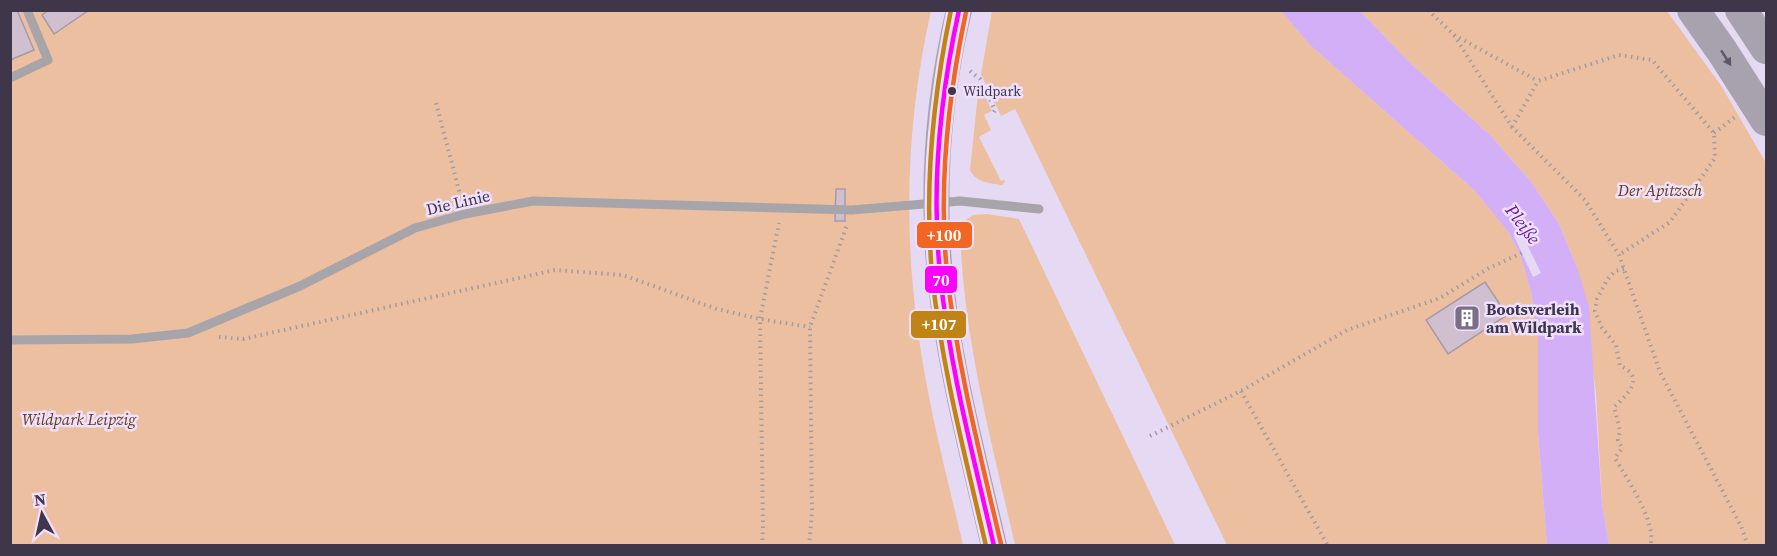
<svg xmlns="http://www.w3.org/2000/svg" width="1777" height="556" font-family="'Source Serif 4',serif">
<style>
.green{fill:#ecbfa1}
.water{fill:#d2aff7}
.pier{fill:#e6d9f4}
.building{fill:#d0bfce;stroke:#a999a8;stroke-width:1.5}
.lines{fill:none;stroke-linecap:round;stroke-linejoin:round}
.path{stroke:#9f9da2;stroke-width:4;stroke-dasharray:1.5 4.5;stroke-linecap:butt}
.lane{stroke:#a7a4aa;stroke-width:9}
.secondary{stroke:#a8a3ad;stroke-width:26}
.highway{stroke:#a7a2ad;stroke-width:32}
.bus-1-casing{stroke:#eee0fe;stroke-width:9}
.bus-2-casing{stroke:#eee0fe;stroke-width:9}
.bus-3-casing{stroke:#eee0fe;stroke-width:9}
.bus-1{stroke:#f0f;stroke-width:4.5}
.bus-2{stroke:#c08416;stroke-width:4.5}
.bus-3{stroke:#f26522;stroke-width:4.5}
.oneway{fill:#5f5668}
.bus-dot{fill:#40364a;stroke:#eee0fe;stroke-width:2}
.labels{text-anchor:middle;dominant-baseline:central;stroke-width:5;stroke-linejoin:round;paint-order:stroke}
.bus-label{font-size:14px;fill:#40364a;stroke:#eee0fe;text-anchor:start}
.park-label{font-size:16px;font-style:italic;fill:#643e10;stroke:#eee0fe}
.street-label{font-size:16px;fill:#40364a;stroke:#eee0fe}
.poi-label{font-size:16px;font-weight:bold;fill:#40364a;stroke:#eee0fe;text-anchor:start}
.water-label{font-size:18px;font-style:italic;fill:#6b1aa1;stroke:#eee0fe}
.line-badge{stroke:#eee0fe;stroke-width:2}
.badge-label{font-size:16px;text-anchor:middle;font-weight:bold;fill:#fff}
</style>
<rect width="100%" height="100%" fill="#e6d9f4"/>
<path class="green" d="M10,11h921c-23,101 -28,208 -14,312 9,75 29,149 46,222h-952z
M992,11h289l29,34 165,146 34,42 11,21 11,38 7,47v93l9,113h-320l-212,-436 -14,7 -20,-42z
M1360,11h307l55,76 44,76v382h-157l-7,-41 -6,-112 -18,-122 -19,-46 -27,-41 -42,-48 -83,-75z
M979,84l13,27 -8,4 7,15 -12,7 22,44 3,-1 1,2 -3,3c-12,-2 -26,-2 -32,-15z
M987,214l32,5 156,326h-160c-24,-106 -53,-212 -55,-321l13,-9z"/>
<path class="water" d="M1281,11h79l47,49 83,75 42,48 27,41 19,46 11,37 13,197 7,41h-62l-9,-113v-93l-7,-47 -11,-38 -11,-21 -34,-42 -165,-146z"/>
<path class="pier" d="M1521,232l20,41 -8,4 -19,-41z"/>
<path class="building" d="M10,10h7l17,40 -24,10z
M49,10h40l-35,24 -12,-19z
M836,189h9v32h-10z
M1485,282l22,33 -59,39 -22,-34z"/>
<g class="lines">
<path class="path" d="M1428,10l26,25 84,46
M1454,35l58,92 73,73 34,55 41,117 81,154 7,20
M970,71l10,8 15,31 -3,5
M436,103l26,99
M1512,127l26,-46 81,-26 33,5 62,73 1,25 -45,64 -51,33
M1714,133l21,-16
M1624,269l-9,2 -8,9 -10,19 -2,12 7,17 14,17 4,21c27,11 6,30 -6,41l6,23 -2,10 4,8 -7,10c11,20 43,65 35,88
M219,337l24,2 312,-69 68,5 94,34 43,10 50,8
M1241,391l87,155
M1150,436l91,-45 106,-61 93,-32 49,-30 33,-15
M762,546l1,-20 -3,-207 19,-96
M809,546l3,-33 -2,-186 37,-102"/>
<path class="lane" d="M10,78l38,-18 -21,-50
M10,340l122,-1 56,-6 112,-47 115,-58 50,-14 68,-13 319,9 108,-9 79,8"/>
<path class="secondary" d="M959,10c-23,97 -29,200 -15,299 11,80 32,158 50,237"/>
<path class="highway" d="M1693,10l29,41 44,69
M1741,10l25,38"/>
<defs>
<path id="bus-1" d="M959,10c-19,87 -28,175 -19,263 9,92 33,182 54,273"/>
<path id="bus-2" d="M951,10c-18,87 -27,175 -19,263 9,92 33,182 54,273"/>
<path id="bus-3" d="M966,12c-18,85 -28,173 -19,261 10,92 33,181 54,271"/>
</defs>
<use href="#bus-1" class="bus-1-casing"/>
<use href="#bus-2" class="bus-2-casing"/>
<use href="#bus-3" class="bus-3-casing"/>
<use href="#bus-1" class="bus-1"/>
<use href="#bus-2" class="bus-2"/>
<use href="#bus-3" class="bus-3"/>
</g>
<defs><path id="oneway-solid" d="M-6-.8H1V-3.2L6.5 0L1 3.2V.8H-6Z" transform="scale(1.5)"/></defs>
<use class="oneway" href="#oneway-solid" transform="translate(1726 58) rotate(57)"/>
<defs>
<symbol id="building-square" viewBox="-11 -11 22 22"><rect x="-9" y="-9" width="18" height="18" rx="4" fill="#7a6f86" stroke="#eee0fe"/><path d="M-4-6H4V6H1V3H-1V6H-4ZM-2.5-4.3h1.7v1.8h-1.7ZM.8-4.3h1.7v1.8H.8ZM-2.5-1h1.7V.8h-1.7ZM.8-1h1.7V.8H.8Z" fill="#fff"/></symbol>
</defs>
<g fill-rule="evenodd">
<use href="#building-square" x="1452" y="303" width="30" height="30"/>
</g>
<circle class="bus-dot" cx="952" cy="91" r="5"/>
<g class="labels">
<g class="bus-label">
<text x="963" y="91">Wildpark</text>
</g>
<g class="park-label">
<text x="1660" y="190">Der Apitzsch</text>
<text x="79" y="419">Wildpark Leipzig</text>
</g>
<g class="street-label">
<text transform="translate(458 202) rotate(-13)">Die Linie</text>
</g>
<g class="poi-label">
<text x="1486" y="309">Bootsverleih<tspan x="1486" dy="18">am Wildpark</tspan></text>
</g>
<g class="water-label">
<text transform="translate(1523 224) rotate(53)">Pleiße</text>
</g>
</g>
<g class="line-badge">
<rect x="916" y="221" width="57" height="28" rx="6" fill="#f26522"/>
<rect x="924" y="265" width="34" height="29" rx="6" fill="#f0f"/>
<rect x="910" y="310" width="57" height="29" rx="6" fill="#c08416"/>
</g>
<g class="badge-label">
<text x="944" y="241">+100</text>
<text x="941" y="286">70</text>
<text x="939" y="330">+107</text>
</g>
<rect width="1777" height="556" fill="none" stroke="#40364a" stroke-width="24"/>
<g transform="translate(42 514) rotate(352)" stroke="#eee0fe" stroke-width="4.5" paint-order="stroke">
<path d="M0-4.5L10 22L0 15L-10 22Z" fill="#40364a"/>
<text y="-9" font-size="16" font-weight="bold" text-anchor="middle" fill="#40364a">N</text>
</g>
</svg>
